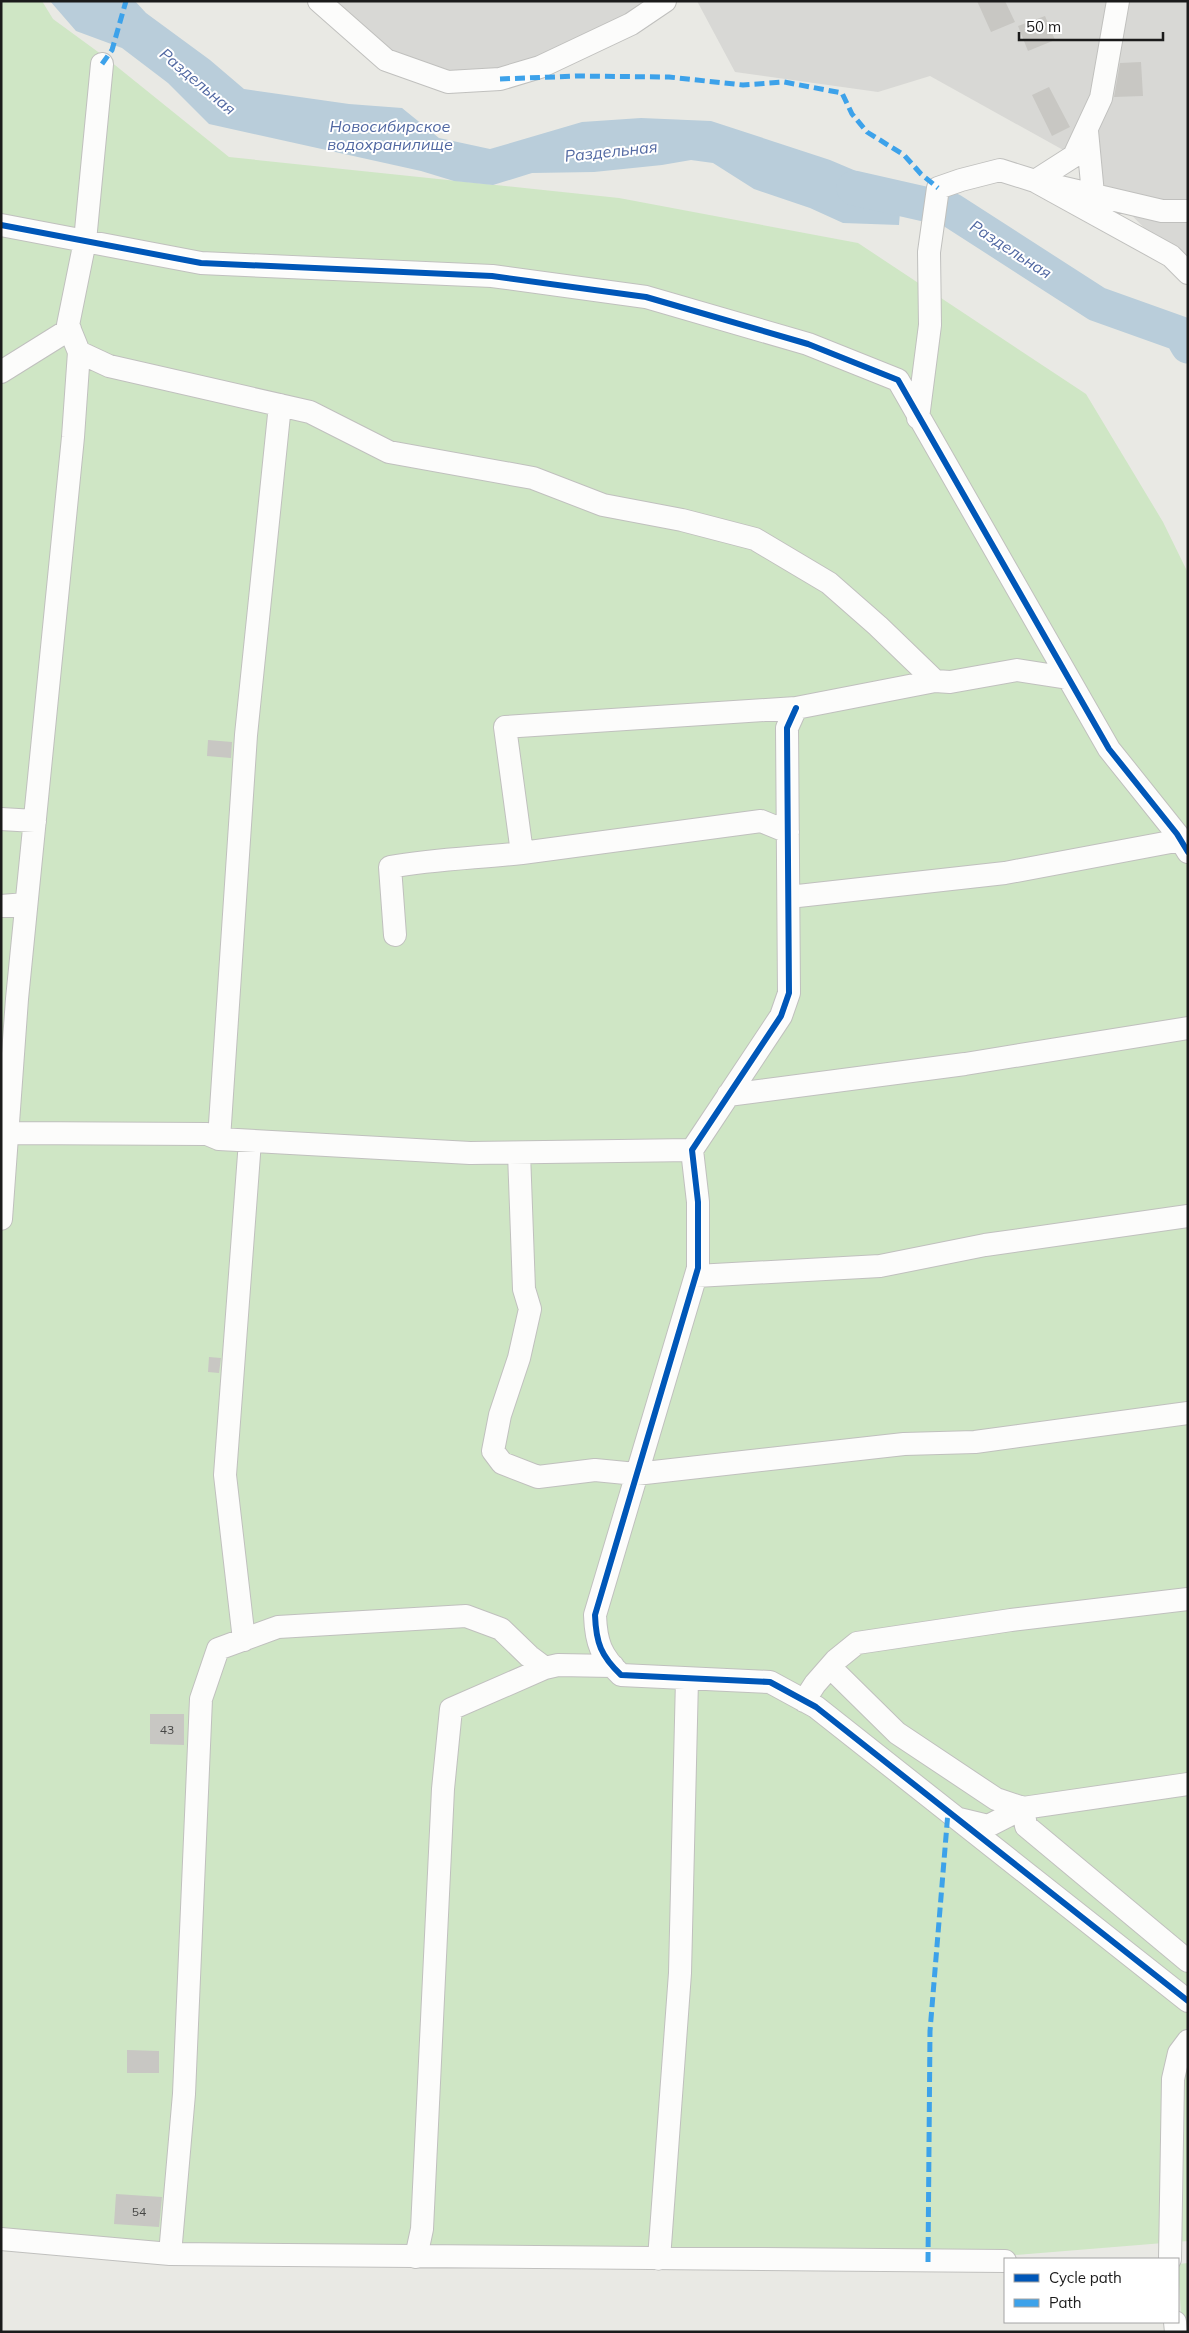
<svg xmlns="http://www.w3.org/2000/svg" width="1189" height="2333" font-family="Mulish,sans-serif">
<style>
.residential{fill:#d8d8d5}
.grass{fill:#cfe6c5}
.water{fill:#b9cdda}
.lines{fill:none;stroke-linecap:round;stroke-linejoin:round}
.river{stroke:#b9cdda;stroke-width:35}
.building{fill:#c8c7c3}
.minor-casing{stroke:#c0c0be;stroke-width:24}
.minor{stroke:#fcfcfb;stroke-width:22}
.quiet{stroke:#3da2ea;stroke-width:5;stroke-dasharray:10 5;stroke-linecap:butt}
.cycleway-casing{stroke:#fff;stroke-width:9}
.cycleway{stroke:#0057b8;stroke-width:6}
.labels{text-anchor:middle;dominant-baseline:central;stroke-width:4;stroke-linejoin:round;paint-order:stroke}
.number-label{font-size:12px;fill:#464645}
.water-label{font-size:16px;font-style:italic;fill:#5168a2;stroke:#fff}
</style>
<rect width="100%" height="100%" fill="#e9e9e4"/>
<path class="residential" d="M319,1h346l-165,78 -114,-19z
M697,1h491v272l-114,-117 -144,-80 -52,16 -143,-20z"/>
<path class="grass" d="M1,1h41l11,18 52,38 124,100 390,41 239,45 228,151 77,128 25,51v1668l-260,21 -927,-11z
M1188,2263v69h-6l-4,-68z"/>
<path class="water" d="M50,1h85l11,12 64,47 34,29 105,15 53,4 37,30 51,11 92,-27 59,-4 70,3 119,39 45,19 26,20 -2,26 -56,-2 -33,-15 -56,-19 -41,-26 -22,-3 -29,5 -68,7 -62,1 -39,12 -39,-4 -33,-10 -212,-47 -41,-41 -46,-35 -46,-17z"/>
<g class="lines">
<path class="river" d="M854,188l97,22 146,94 84,30 7,12"/>
</g>
<path class="building" d="M977,1h28l10,21 -24,10z
M1045,16l10,24 -27,11 -10,-25z
M1141,62l2,34 -29,1 6,-34z
M1049,87l21,40 -18,9 -20,-41z
M208,740l24,2 -1,16 -24,-2z
M209,1357l12,1 -2,15 -11,-1z
M150,1714h34v31l-34,-1z
M127,2050l32,1v22h-32z
M116,2194l46,3 -3,30 -45,-3z"/>
<g class="lines">
<defs>
<path id="minor" d="M319,1l67,59 62,22 52,-3 40,-12 91,-43 34,-23
M102,64l-17,177 -17,84 11,27 30,14 201,46 79,40 144,26 70,27 79,15 73,19 74,44 49,43 57,55 -139,27 -291,19 17,126 239,-32 27,11
M1087,131l6,63
M1035,181l136,75 17,17
M1060,187l102,24h26
M1,225l200,38 291,13 154,21 162,47 90,36 211,369 68,85 11,18
M1,372l69,-43
M918,418l12,-93 -1,-73 9,-64 23,-8 39,-10 35,11 39,-25 27,-58 17,-97
M935,681l15,1 67,-12 51,8
M796,708l-9,20 2,265 -8,23 -89,134 6,52v66l-103,347c1,28 6,41 26,60l149,7 46,25 372,294
M1,819l34,2
M789,897l216,-24 176,-33
M1,906l25,-2
M395,935l-5,-68c44,-8 88,-9 132,-14
M728,1095l237,-31 223,-36
M8,1133l199,1 12,5 251,14 222,-3
M219,1139l27,-404 34,-330
M519,1153l5,136 6,20 -11,49 -19,57 -7,36 9,12 36,14 57,-7 41,4 268,-30 71,-2 213,-29
M1,1219l16,-220 56,-562 6,-85
M696,1276l184,-10 105,-21 203,-29
M244,1640l-19,-165 25,-334
M830,1667l67,66 99,66 27,9
M545,1668l13,-3 55,1
M804,1701l11,-17 21,-24 21,-17 154,-23 177,-21
M1188,1784l-165,24 3,18 162,135
M959,1819l29,7 35,-18
M1,2239l169,15 835,7
M170,2254l14,-160 17,-395 17,-50 60,-22 188,-11 35,13 28,27 16,12 -94,41 -8,80 -21,440 -6,28
M659,2259l21,-286 7,-294
M1170,2259l3,-180 6,-26 9,-12
M1175,2322l1,10"/>
</defs>
<use href="#minor" class="minor-casing"/>
<use href="#minor" class="minor"/>
<path class="quiet" d="M102,64l10,-14 14,-49
M500,79l78,-3 91,1 74,8 41,-3 58,11 10,21 15,18 37,23 17,19 17,14
M928,2262l2,-231 18,-219"/>
<defs>
<path id="cycleway" d="M1,225l200,38 291,13 154,21 162,47 90,36 211,369 68,85 11,18
M796,708l-9,20 2,265 -8,23 -89,134 6,52v66l-103,347c1,28 6,41 26,60l149,7 46,25 372,294"/>
</defs>
<use href="#cycleway" class="cycleway-casing"/>
<use href="#cycleway" class="cycleway"/>
</g>
<g class="labels">
<g class="number-label">
<text x="167" y="1729">43</text>
<text x="139" y="2211">54</text>
</g>
<g class="water-label">
<text transform="translate(198 81) rotate(40)">Раздельная</text>
<text x="390" y="126">Новосибирское<tspan x="390" dy="18">водохранилище</tspan></text>
<text transform="translate(611 151) rotate(-6)">Раздельная</text>
<text transform="translate(1011 249) rotate(33)">Раздельная</text>
</g>
</g>
<rect width="1189" height="2333" fill="none" stroke="#1b1b1b" stroke-width="5"/>
<rect x="1004" y="2258" width="175" height="65" fill="#ffffff" stroke="#a4a4a4"/>
<rect x="1014" y="2274" width="25" height="8" fill="#0057b8" stroke="#a4a4a4"/>
<text x="1049" y="2283" font-size="15" fill="#1b1b1b">Cycle path</text>
<rect x="1014" y="2299" width="25" height="8" fill="#3da2ea" stroke="#a4a4a4"/>
<text x="1049" y="2308" font-size="15" fill="#1b1b1b">Path</text>
<path d="M1019 32v8h144v-8" fill="none" stroke="#1b1b1b" stroke-width="2.5"/>
<text x="1026" y="32" font-size="15" fill="#1b1b1b" stroke="#ffffff" stroke-width="4" paint-order="stroke">50 m</text>
</svg>
